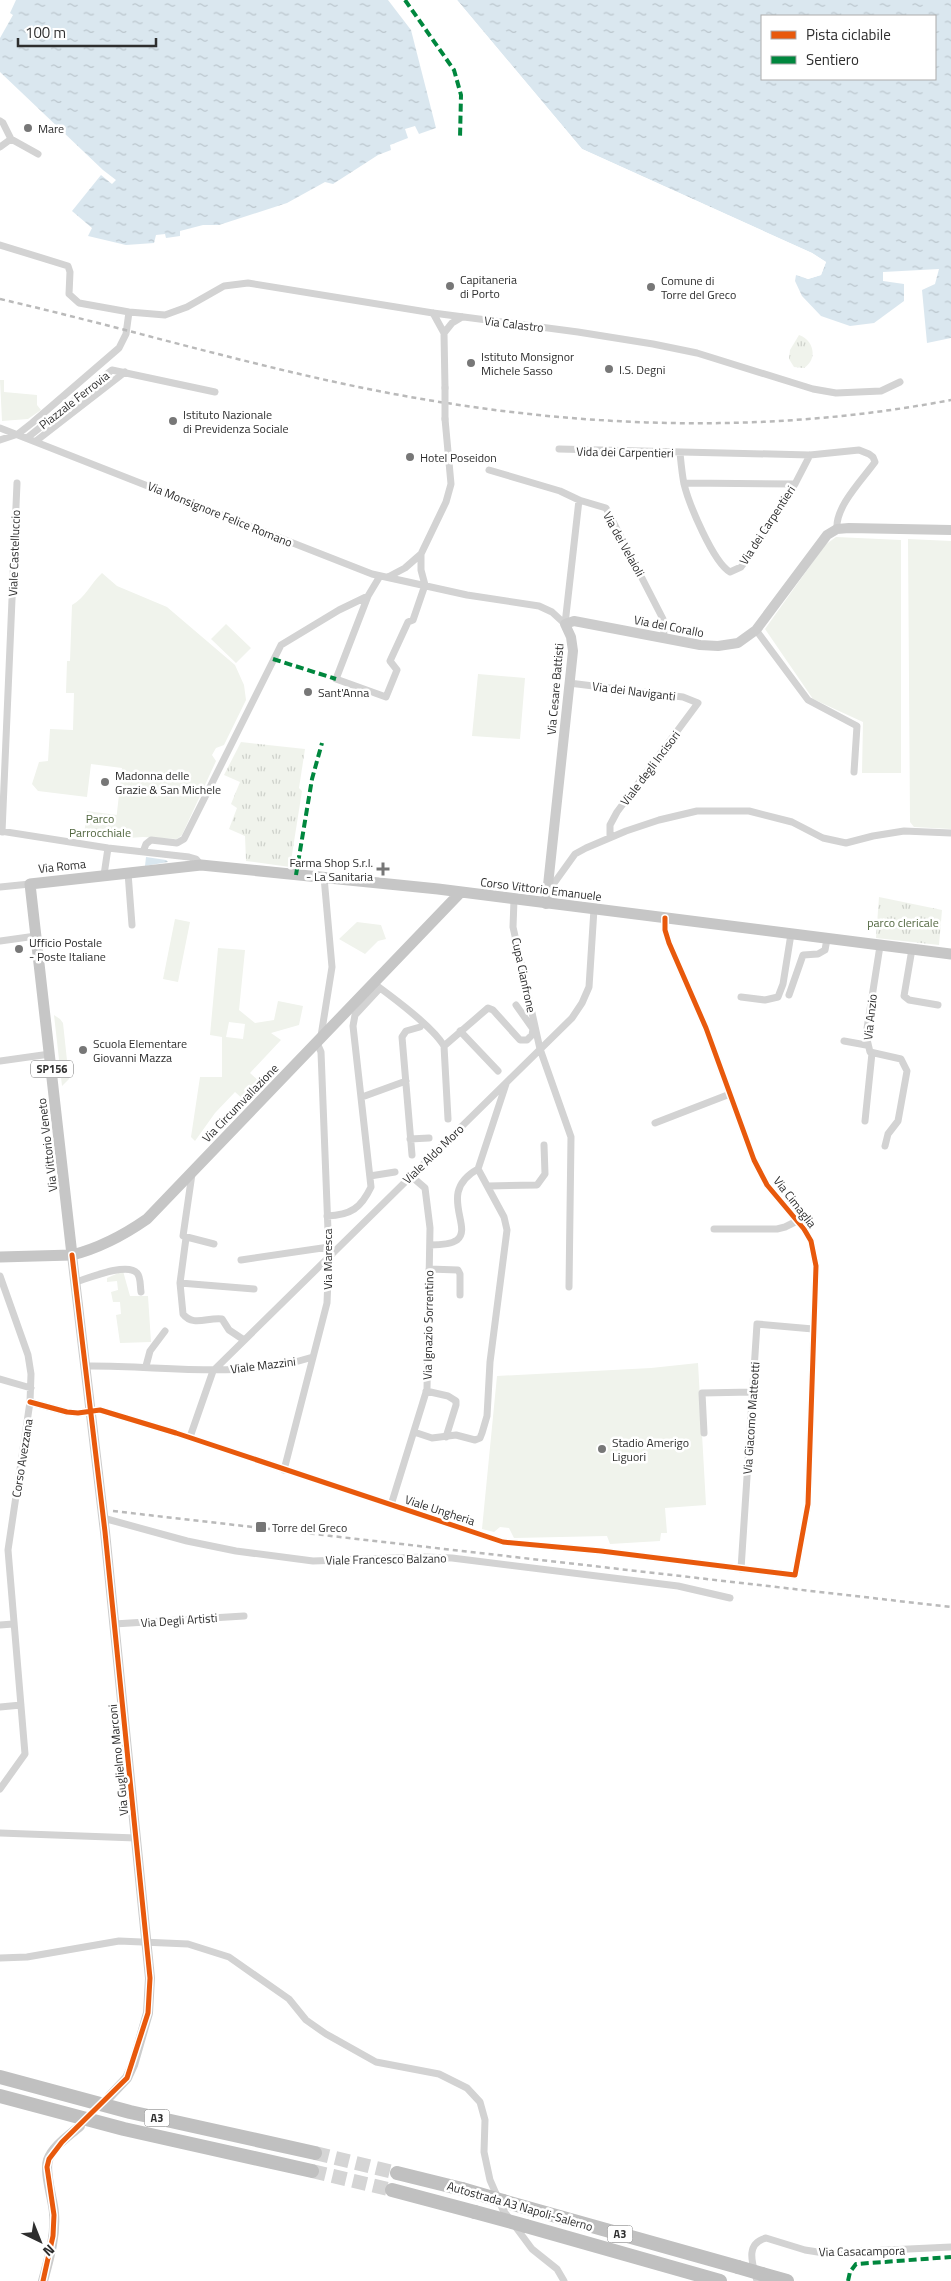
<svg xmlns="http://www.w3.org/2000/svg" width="951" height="2281" font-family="'Titillium Web',sans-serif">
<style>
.grass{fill:#f0f3ec;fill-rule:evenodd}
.park{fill:url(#park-tufts)}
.water{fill:url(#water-ripples);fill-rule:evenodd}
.pier{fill:#fff}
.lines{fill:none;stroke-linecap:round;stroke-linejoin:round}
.highway-tunnel{stroke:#d5d5d5;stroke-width:14;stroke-dasharray:14 7;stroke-linecap:butt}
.street{stroke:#d3d3d3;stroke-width:7}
.secondary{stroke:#ccc;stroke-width:10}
.primary{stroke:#c6c6c6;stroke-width:11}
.highway{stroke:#c0c0c0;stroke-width:14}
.rail{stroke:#bababa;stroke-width:2.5;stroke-dasharray:5 4;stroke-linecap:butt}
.street-bridge{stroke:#d3d3d3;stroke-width:7}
.highway-bridge{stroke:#c0c0c0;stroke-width:14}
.quiet{stroke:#00873e;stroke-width:4;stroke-dasharray:8 4;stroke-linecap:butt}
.cycleway-casing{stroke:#fff;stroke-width:8}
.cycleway{stroke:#e8590c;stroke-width:5}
.poi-dot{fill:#777;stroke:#fff;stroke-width:2}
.labels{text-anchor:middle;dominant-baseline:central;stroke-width:5;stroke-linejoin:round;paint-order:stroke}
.shield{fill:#fff;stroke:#6d6d6d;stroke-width:1}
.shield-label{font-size:11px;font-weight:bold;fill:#2e2e2e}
.poi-label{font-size:12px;fill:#2e2e2e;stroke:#fff;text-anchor:start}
.street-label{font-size:12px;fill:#2e2e2e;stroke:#fff}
.park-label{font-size:12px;fill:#51663f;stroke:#fff}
</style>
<defs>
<pattern id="park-tufts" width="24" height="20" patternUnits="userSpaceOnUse" patternTransform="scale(1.25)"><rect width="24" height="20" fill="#f0f3ec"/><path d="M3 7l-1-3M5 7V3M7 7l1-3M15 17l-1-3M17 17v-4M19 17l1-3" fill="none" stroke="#ced1cb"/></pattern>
<pattern id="water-ripples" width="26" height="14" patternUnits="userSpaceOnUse" patternTransform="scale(1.25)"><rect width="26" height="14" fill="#dae7ef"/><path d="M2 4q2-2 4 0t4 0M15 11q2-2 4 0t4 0" fill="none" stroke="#bbc6cd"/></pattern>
</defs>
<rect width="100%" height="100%" fill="#fff"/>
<path class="grass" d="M0,380h4v12l33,3v10l4,5 -13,9 -26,2z
M836,537l65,3v233h-39l1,-51 -50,-23 -48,-70 60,-84z
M908,539l43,2v288l-37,-2 -4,-5z
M102,573l15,13 50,21 68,58 9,20 2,15 -22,45 -8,3 -4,7 4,6 -34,74 -5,4 -34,-2 -29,2 8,-71 -31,-4 -4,33 -49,-6 -6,-7 7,-22 9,-1 2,-32 23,1 1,-37h-8l1,-32h3l2,-56c13,-7 19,-22 30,-32z
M226,624l25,24 -15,15 -25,-24z
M478,674l47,4 -5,61 -48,-3z
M175,919l15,3 -12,60 -15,-3z
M357,922l24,3 5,14 -8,2 -13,13 -26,-15z
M218,948l27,2 -6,60 16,13 19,-3 4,-19 25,5 -4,19 -28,8 10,7 -31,33 10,9 -16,18 -9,-8 -20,21 -20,28 -4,-4 9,-60h22v-40l-12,-2zM229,1022l16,2 -2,15 -17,-2z
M54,1015l6,4 3,4 6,56 -7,7z
M123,1271l7,25h18l3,46 -31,1 -4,-28 5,-1 -1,-12h-7l-2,-10 7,-2 -1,-9 -10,1v-4z
M698,1363l8,142 -41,3 2,25h-6l-1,8 -50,3 -3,-8 -93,2 -5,-10 -9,-1 -6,5 -12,-3 15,-153 154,-8z"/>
<path class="park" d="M799,335c15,5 19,24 5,33l-10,-1 -5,-8 1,-9z
M241,742l64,7 -6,39 3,3 -12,76 -44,-6 -1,-25 -16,-7 8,-21 -6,-4 9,-22 -16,-7z
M87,811l30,4 -3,24 -30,-4z
M879,897l63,13 -3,35 -63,-7z"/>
<path class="water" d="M16,0h372l23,30 25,98 -17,6 -4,-8 -10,3 3,9 -18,7 1,5 -13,5 -45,29 -8,-2 -38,21 -68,22h-16l-23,6v5l-14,2 -1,-4 -9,1 -2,8 -28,2 -38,-9 4,-8 -20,-17 29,-36 11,9 4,-4 -13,-10 -103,-98v-34l13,-23 -3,-2z
M457,0h494v338l-24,5 -5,-53 13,-6 4,-15 -56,3v9l21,3v17l-30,22 -24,3 -29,-10 -19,-20 -7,-15 1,-6 12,4 13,-4 5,-13 -14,-9 -230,-104zM762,16h173v63h-173z
M146,857l20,3 2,2 -23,4z"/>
<path class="pier" d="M454,0h3l125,149 230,104 14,9 -5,13 -13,4 -14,-6 14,3 11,-3 4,-10 -12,-8 -231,-104z"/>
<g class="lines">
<path class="highway-tunnel" d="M315,2153l82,20
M312,2171l80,19"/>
<path class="street" d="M0,121l3,2 8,16 27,15
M0,147l11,-8
M0,245l68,21 2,6 -1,22 10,9 50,9 36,3 22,-8 37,-21 24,-3 185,30 145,19 75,12 44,9 116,36 23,4 45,-2 19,-9
M433,313l11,20 1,55
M444,333l8,-10 10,-6
M0,428l372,146 95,21 72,11 13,6 13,12
M27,438l85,-68 103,22
M0,440l18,-6 14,-11 87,-75 7,-14 3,-22
M36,441l89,-69
M559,449l251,6 49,-5 10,4 4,3 2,5c-13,18 -40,45 -38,67
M680,453c1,10 2,21 4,31 5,20 29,78 46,88l11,-5 9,-12 45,-71 15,-29
M489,470l71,21 19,9 27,8 57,111 1,18
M684,483l111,1
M421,554v16l4,15
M380,576l-12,20 -32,83 50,18 11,-27 -7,-9 18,-39 5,-2 12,-35
M388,577l17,-9 16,-14 25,-52 5,-18 -6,-65
M565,624l14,-124
M756,630l52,70 49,26 -3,46
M569,683l114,14 15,6 -81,109 -7,13v11
M0,831l108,17 81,9 7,2 5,6
M2,832l15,-349
M143,852l3,-8 5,-4 26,3 7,-4 97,-194 58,-35 29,-14
M128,873l4,52
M104,875l4,-27
M0,887l30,-3
M547,890l5,-4 23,-32 11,-6 40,-17 33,-11 38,-9h52l43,11 31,16 23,5 27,-7 31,-5 47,2
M514,900l-1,27 27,122 31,88 -2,150
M0,941l36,-5
M880,946l-14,89 4,17 31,7 6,12 -7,39 -2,11 -10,13 -3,12
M912,949l-8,47 5,4 29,5
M376,985c19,14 57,42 68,61l4,73
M789,995l14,-40 15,-1 7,-4 2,-11
M741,997l24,3 13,-3 5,-13 8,-50
M460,1031l38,40
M321,1036l11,-69 -8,-90
M844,1041l22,4
M444,1046l44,-38 5,2 27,30h7l5,-5 1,-6 -17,-24
M0,1061l50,-7
M362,1097l44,-16
M865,1121l7,-68
M655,1123l75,-29
M410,1139l19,-1
M412,1155l-10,-118 4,-6 14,-4
M192,1174l-9,62 31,8
M370,1176l25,-4
M488,1186l49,-1 8,-11 -1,-29
M327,1216c24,-1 34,-8 44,-29l-18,-161 2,-11 25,-27
M714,1229h63l8,-2 12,-6
M186,1238l-6,45 3,31c10,13 25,3 39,5l7,11 15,10
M430,1245c7,0 20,0 27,-5 17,-13 -21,-48 21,-71
M241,1260l88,-13
M429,1269l29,1 2,4v21
M0,1276l28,79 3,19 -1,28 -22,148 17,204 -25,35
M76,1282c13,-4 51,-20 61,-9 4,4 3,13 4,19
M180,1283l74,6
M86,1366c75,-1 154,14 227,-9
M146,1366l4,-15 15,-20
M0,1379l31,9
M426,1391l22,5 8,5v4l-10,32
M30,1402l37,10 11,1 22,-3 76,23 327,109 98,9 194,24 13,-71 8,-238 -5,-25 -7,-12 -37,-44 -13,-25 -48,-132 -37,-85 -4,-13v-12
M414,1432l18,6 24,-3 19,5 5,-2 2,-5 5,-17 3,-54 17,-132 -3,-13 -26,-48 28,-85
M704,1433l-2,-40 50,-1
M190,1437l23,-66 359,-353 10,-15 7,-16 5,-78
M284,1470l43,-167 2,-47 -8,-204 -4,-9
M391,1505l36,-116 3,-161 -5,-40 -14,-12
M103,1518l84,23 49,10 77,10 111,-4 28,1 226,28 52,12
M741,1569l16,-245 56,5
M114,1624l130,-8
M0,1625l13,-1
M0,1707l21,-2
M0,1833l136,5
M0,1958l27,-1 92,-16 69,3 41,13 60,42 17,21 20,14 50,28 63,12 28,14 13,14 5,18 -1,32 6,28 13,30 29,39 25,20 7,12
M757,2281c-4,-16 -13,-37 9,-43l39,12 19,3 127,-6"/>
<path class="secondary" d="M546,904l27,-253 -2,-14 -6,-13 9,-3 126,24 18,1 20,-3 18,-13 71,-95 10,-6 12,-1 102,2
M72,1255l33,277 45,446 -2,35 -15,52 -6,13 -17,18
M43,2281c6,-22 13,-45 11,-68 -1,-14 -10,-40 -6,-53 5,-14 21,-24 32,-34"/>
<path class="primary" d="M72,1255l-42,-371 171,-19 237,24 513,65
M0,1257l72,-2c28,-7 52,-20 75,-36l313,-326"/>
<path class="highway" d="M0,2077l130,35 185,41
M0,2096l124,33 188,42
M397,2173l65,16
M392,2190l83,22
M503,2201l235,66
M526,2226l194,55
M762,2274l25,7"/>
<path class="rail" d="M0,299c117,27 231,61 349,86 198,42 402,53 602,15
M113,1511l838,96"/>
<path class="street-bridge" d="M445,419v-31"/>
<path class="highway-bridge" d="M462,2189l41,12
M475,2212l51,14
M738,2267l24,7"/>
<path class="quiet" d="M405,0l49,70 7,25 -1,43
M273,659l63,20
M296,875l16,-96 10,-36
M848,2281l2,-9 6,-8 95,-7"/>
<defs>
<path id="cycleway" d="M30,1402l37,10 11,1 22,-3 76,23 327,109 98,9 194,24 13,-71 8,-238 -5,-25 -7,-12 -37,-44 -13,-25 -48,-132 -37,-85 -4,-13v-12
M43,2281l10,-45 1,-21 -7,-48 2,-8 13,-17 65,-64 21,-65 2,-35 -45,-446 -33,-277"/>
</defs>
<use href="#cycleway" class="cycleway-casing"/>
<use href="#cycleway" class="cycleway"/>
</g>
<g class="poi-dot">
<circle cx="28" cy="128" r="5"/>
<circle cx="450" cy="286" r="5"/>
<circle cx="651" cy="287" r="5"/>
<circle cx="471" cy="363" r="5"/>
<circle cx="609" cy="369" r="5"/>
<circle cx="173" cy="421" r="5"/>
<circle cx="410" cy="457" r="5"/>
<circle cx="308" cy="692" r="5"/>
<circle cx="105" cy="782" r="5"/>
<path d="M380.5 861.5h5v5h5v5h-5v5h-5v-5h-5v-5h5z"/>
<circle cx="19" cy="949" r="5"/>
<circle cx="83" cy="1050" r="5"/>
<circle cx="602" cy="1449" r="5"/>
<rect x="255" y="1521" width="12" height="12" rx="2.5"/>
</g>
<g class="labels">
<g class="shield">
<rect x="31" y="1060.5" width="42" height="17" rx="4"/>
<rect x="144.5" y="2109.5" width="25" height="17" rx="4"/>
<rect x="607.5" y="2225.5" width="25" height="17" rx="4"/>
</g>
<g class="shield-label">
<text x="52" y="1069">SP156</text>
<text x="157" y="2118">A3</text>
<text x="620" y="2234">A3</text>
</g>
<g class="poi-label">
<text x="38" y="128">Mare</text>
<text x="460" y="279">Capitaneria<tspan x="460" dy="14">di Porto</tspan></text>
<text x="661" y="280">Comune di<tspan x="661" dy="14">Torre del Greco</tspan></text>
<text x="481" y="356">Istituto Monsignor<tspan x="481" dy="14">Michele Sasso</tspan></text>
<text x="619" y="369">I.S. Degni</text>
<text x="183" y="414">Istituto Nazionale<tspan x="183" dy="14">di Previdenza Sociale</tspan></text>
<text x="420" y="457">Hotel Poseidon</text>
<text x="318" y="692">Sant'Anna</text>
<text x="115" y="775">Madonna delle<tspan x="115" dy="14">Grazie &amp; San Michele</tspan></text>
<text x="373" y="862" text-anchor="end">Farma Shop S.r.l.<tspan x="373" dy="14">- La Sanitaria</tspan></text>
<text x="29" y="942">Ufficio Postale<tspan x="29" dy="14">- Poste Italiane</tspan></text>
<text x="93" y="1043">Scuola Elementare<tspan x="93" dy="14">Giovanni Mazza</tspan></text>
<text x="612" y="1442">Stadio Amerigo<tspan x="612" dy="14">Liguori</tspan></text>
<text x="272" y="1527">Torre del Greco</text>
</g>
<g class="street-label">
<text transform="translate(514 324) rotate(7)">Via Calastro</text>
<text transform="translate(74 400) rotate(-38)">Piazzale Ferrovia</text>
<text transform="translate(625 452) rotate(1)">Vida dei Carpentieri</text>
<text transform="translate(220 514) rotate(22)">Via Monsignore Felice Romano</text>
<text transform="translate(767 525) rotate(-57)">Via dei Carpentieri</text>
<text transform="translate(624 544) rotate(61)">Via dei Velaioli</text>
<text transform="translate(14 553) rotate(-88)">Viale Castelluccio</text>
<text transform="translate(669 626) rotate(11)">Via del Corallo</text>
<text transform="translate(555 689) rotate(-85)">Via Cesare Battisti</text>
<text transform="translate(634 691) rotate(7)">Via dei Naviganti</text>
<text transform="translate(650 768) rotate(-53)">Viale degli Incisori</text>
<text transform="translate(62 866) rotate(-6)">Via Roma</text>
<text transform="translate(541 889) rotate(7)">Corso Vittorio Emanuele</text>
<text transform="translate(524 975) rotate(78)">Cupa Cianfrone</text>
<text transform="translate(870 1017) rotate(-84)">Via Anzio</text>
<text transform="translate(240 1103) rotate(-46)">Via Circumvallazione</text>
<text transform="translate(47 1145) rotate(-97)">Via Vittorio Veneto</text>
<text transform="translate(433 1154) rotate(-44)">Viale Aldo Moro</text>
<text transform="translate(795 1202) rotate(52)">Via Cimaglia</text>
<text transform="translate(327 1259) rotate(-90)">Via Maresca</text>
<text transform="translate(428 1325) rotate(-89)">Via Ignazio Sorrentino</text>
<text transform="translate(263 1365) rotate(-7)">Viale Mazzini</text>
<text transform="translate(751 1418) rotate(-86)">Via Giacomo Matteotti</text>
<text transform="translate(22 1458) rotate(-81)">Corso Avezzana</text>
<text transform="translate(440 1510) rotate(18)">Viale Ungheria</text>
<text transform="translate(386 1559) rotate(-1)">Viale Francesco Balzano</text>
<text transform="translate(179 1620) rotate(-4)">Via Degli Artisti</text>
<text transform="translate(118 1760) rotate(-96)">Via Guglielmo Marconi</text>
<text transform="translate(520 2206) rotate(16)">Autostrada A3 Napoli-Salerno</text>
<text transform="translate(862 2251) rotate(-1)">Via Casacampora</text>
</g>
<g class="park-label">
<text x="100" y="818">Parco<tspan x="100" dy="14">Parrocchiale</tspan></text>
<text x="903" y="922">parco clericale</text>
</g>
</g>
<rect x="761" y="15" width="175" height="65" fill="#ffffff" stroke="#ababab"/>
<rect x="771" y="31" width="25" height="8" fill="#e8590c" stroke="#ababab"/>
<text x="806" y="40" font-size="15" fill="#2e2e2e">Pista ciclabile</text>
<rect x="771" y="56" width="25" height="8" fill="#00873e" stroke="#ababab"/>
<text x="806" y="65" font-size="15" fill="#2e2e2e">Sentiero</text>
<g transform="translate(40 2241) rotate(137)" stroke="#ffffff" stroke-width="4" paint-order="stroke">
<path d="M0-4L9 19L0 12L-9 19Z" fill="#2e2e2e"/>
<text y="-8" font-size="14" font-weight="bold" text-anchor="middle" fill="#2e2e2e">N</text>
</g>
<path d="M18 38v8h138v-8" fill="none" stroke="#2e2e2e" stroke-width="2.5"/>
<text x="25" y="38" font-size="15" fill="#2e2e2e" stroke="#ffffff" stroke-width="4" paint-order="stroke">100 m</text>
</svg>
